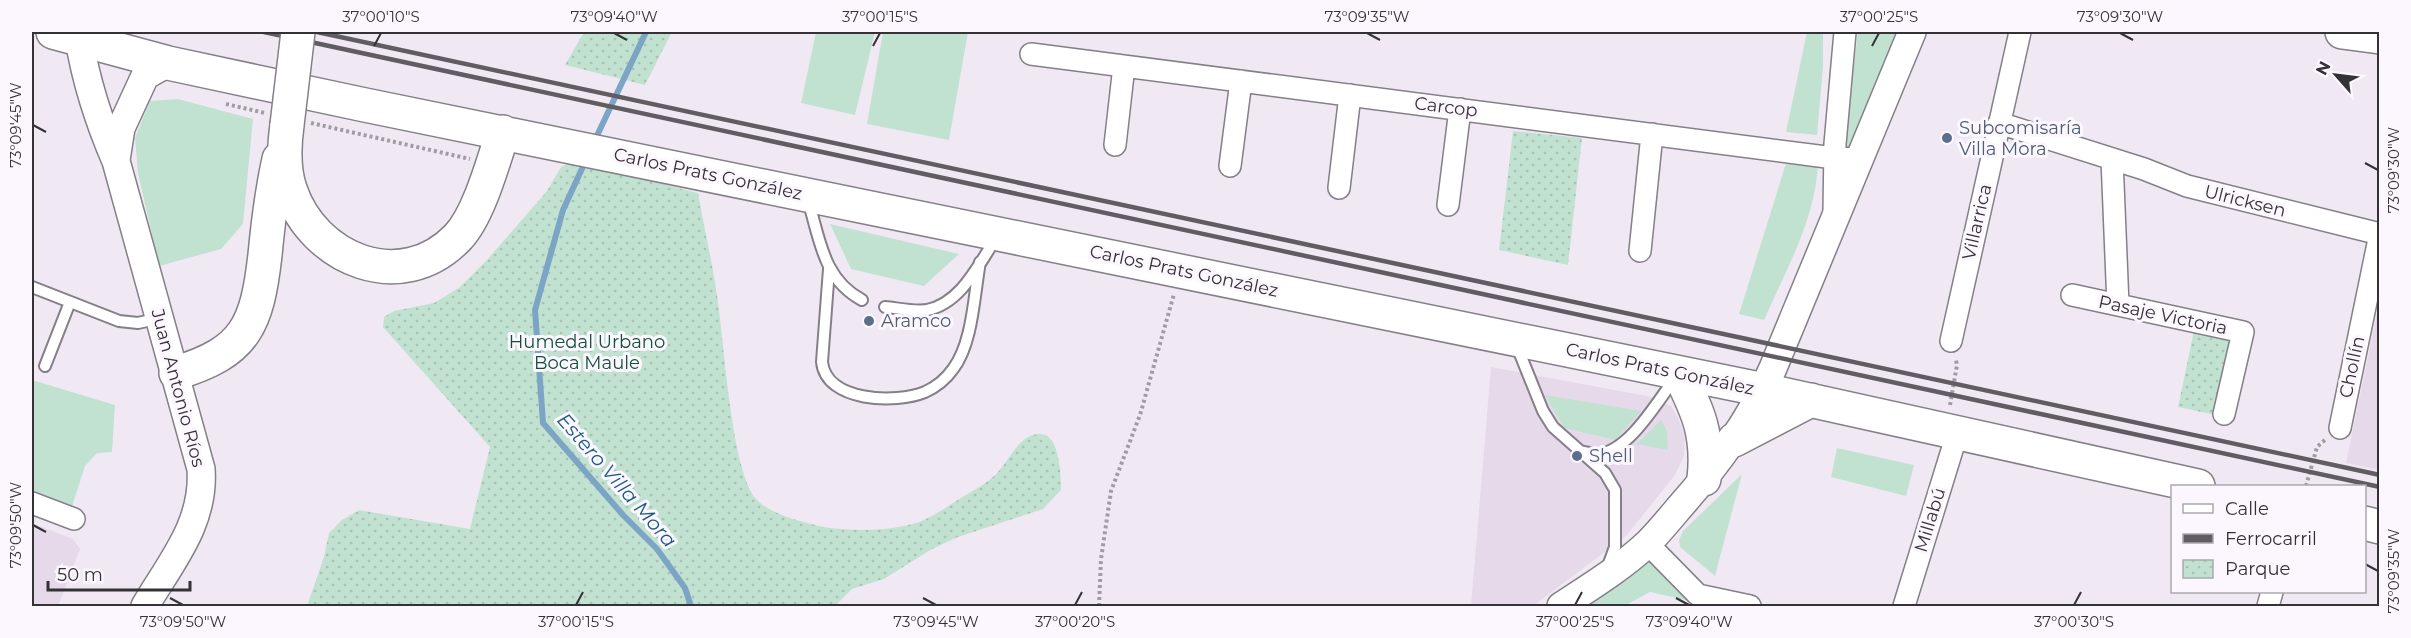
<svg xmlns="http://www.w3.org/2000/svg" width="2411" height="638" font-family="Montserrat,sans-serif">
<style>
.built{fill:#e5d9ea}
.green{fill:#c2e2d1}
.park{fill:url(#park-dots)}
.lines{fill:none;stroke-linecap:round;stroke-linejoin:round}
.stream{stroke:#7ca5c5;stroke-width:6}
.service-casing{stroke:#857f88;stroke-width:14}
.minor-casing{stroke:#857f88;stroke-width:24}
.tertiary-casing{stroke:#857f88;stroke-width:30}
.primary-casing{stroke:#857f88;stroke-width:36}
.path{stroke:#a19ca4;stroke-width:4;stroke-dasharray:3 3;stroke-linecap:butt}
.service{stroke:#fff;stroke-width:10}
.minor{stroke:#fff;stroke-width:21}
.tertiary{stroke:#fff;stroke-width:27}
.primary{stroke:#fff;stroke-width:33}
.rail{stroke:#605c62;stroke-width:4.5}
.primary-bridge-casing{stroke:#857f88;stroke-width:36;stroke-linecap:butt}
.primary-bridge{stroke:#fff;stroke-width:33}
.ticks{fill:none;stroke:#353236;stroke-width:2}
.service-dot{fill:#5c6f8a;stroke:#fcf7fe;stroke-width:2}
.labels{text-anchor:middle;dominant-baseline:central;stroke-width:6;stroke-linejoin:round;paint-order:stroke}
.street-label{font-size:18px;fill:#353236;stroke:#fcf7fe}
.service-label{font-size:18px;fill:#4e5e75;stroke:#fcf7fe;text-anchor:start}
.park-label{font-size:18px;fill:#125137;stroke:#fcf7fe}
.water-label{font-size:20px;font-style:italic;fill:#195b85;stroke:#fcf7fe}
.neatline{fill:none;stroke:#353236;stroke-width:2}
.ticks-label{font-size:15px;text-anchor:middle;fill:#353236}
</style>
<defs>
<pattern id="park-dots" width="8" height="8" patternUnits="userSpaceOnUse" patternTransform="scale(1.5)"><rect width="8" height="8" fill="#c2e2d1"/><path d="M2 2h.1M6 6h.1" fill="none" stroke="#a7c2b4" stroke-width="1.8" stroke-linecap="round"/></pattern>
</defs>
<rect width="100%" height="100%" fill="#f0e9f4"/>
<path class="built" d="M2379,303v167l-33,-7z
M1491,367l161,30 19,9 8,14 6,18 -1,18 -9,19 -49,61 -93,70h-62z
M32,523l41,16 7,10 -22,57h-26z"/>
<path class="green" d="M816,32h59l-20,83 -54,-12z
M883,32h85l-19,108 -82,-16z
M1807,32h16v35l-6,68 -31,-3z
M1858,32h39l-41,120 -13,-1z
M178,99l75,20 -10,105 -22,25 -62,17 -21,-93 -3,-35 15,-37z
M1787,160l31,5c-3,55 -32,105 -54,155l-25,-6z
M830,224l129,30 -35,32 -73,-17z
M32,380l83,25 -3,47 -15,1 -12,13 -15,47 -38,-14z
M1545,395l96,16 -26,29 -51,-12z
M1661,420l6,11 1,19 -31,-6z
M1837,448l77,17 -8,31 -75,-19z
M1742,474l-27,102 -35,-29 -1,-7 4,-9z
M1649,561h7l34,34 -4,5 -36,-8 -26,14h-42l58,-42z"/>
<path class="park" d="M584,32h88l-27,53 -80,-20z
M1513,131l69,7 -14,127 -69,-15z
M573,161l125,32c6,34 14,68 19,102 7,44 14,176 39,204 14,15 43,22 63,27 28,6 81,6 107,-7 12,-6 24,-14 35,-21 13,-8 27,-15 37,-26 12,-13 22,-39 43,-38 19,1 20,42 20,56l-18,19 -85,28 -26,12 -48,30 -32,10 -17,17h-528l17,-49 5,-24 13,-13 17,-10 111,19 20,-82 -107,-120 1,-10 10,-6 40,-8 26,-16 27,-27 60,-69 14,-24z
M2195,326l42,10 -17,80 -42,-9z"/>
<g class="lines">
<path class="stream" d="M594,142l52,-110
M586,160l-23,50 -28,100 8,113 80,92 34,34 28,39 6,18"/>
<defs>
<path id="service" d="M808,200c12,40 15,79 54,100
M829,269l-7,93c4,40 74,42 103,30 11,-5 21,-13 28,-23 20,-26 21,-75 27,-107
M32,287l87,34 19,2 22,-5
M885,307c13,1 28,5 42,3 35,-7 52,-47 70,-73
M1516,344l27,67 10,16 52,46 10,17v57l-8,22
M45,366l25,-64
M1579,451c6,1 13,3 19,3 31,-2 60,-54 78,-77"/>
<path id="minor" d="M1031,54l803,104 26,1
M1999,123l145,46 43,17 193,48
M1115,145l9,-79
M2112,159l6,146
M1230,166l11,-85
M1339,188l11,-93
M1448,205l12,-96
M1834,213l1,-69 10,-112
M1640,251l12,-117
M2072,295l171,37 -19,82
M1951,341l69,-309
M2340,428l40,-194
M32,503l42,16
M1647,543l51,52 52,11
M1904,606l53,-172
M2268,606l4,-14"/>
<path id="tertiary" d="M79,39c7,42 20,83 37,122l85,308c4,54 -30,93 -56,137
M116,160l5,-32 24,-52 23,-13
M1561,606c29,-19 60,-38 86,-62 11,-11 21,-23 31,-35 38,-43 72,-88 95,-141l139,-336"/>
<path id="primary" d="M53,32l115,31 197,42 1399,285 434,96
M2342,32l38,5
M287,125c-3,22 -4,43 3,64 23,71 112,107 168,48 21,-22 35,-75 45,-105
M176,373c70,-21 81,-48 89,-118 3,-32 7,-64 14,-96
M1679,373c19,38 30,62 25,106
M1734,440l77,-40
M2364,523l16,4"/>
</defs>
<use href="#service" class="service-casing"/>
<use href="#minor" class="minor-casing"/>
<use href="#tertiary" class="tertiary-casing"/>
<use href="#primary" class="primary-casing"/>
<path class="path" d="M226,104l39,9
M311,123l159,36
M1950,405l7,-40 -1,-5
M2306,486l11,-39 8,-7
M1099,606l2,-47 10,-68 29,-76 34,-121"/>
<use href="#service" class="service"/>
<use href="#minor" class="minor"/>
<use href="#tertiary" class="tertiary"/>
<use href="#primary" class="primary"/>
<path class="rail" d="M264,32l2116,455
M317,32l2063,443"/>
<defs>
<path id="primary-bridge" d="M287,125l11,-93"/>
</defs>
<use href="#primary-bridge" class="primary-bridge-casing"/>
<use href="#primary-bridge" class="primary-bridge"/>
</g>
<path class="ticks" d="M614,33l13,7M1367,33l13,7M2120,33l13,7M374,46l7,-13M873,46l7,-13M1872,46l7,-13M33,125l13,7M2365,163l13,7M33,525l13,7M2365,564l13,7M170,598l13,7M923,598l13,7M1676,598l13,7M576,605l7,-13M1075,605l7,-13M1575,605l7,-13M2074,605l7,-13"/>
<g class="service-dot">
<circle cx="1947" cy="138" r="6"/>
<circle cx="869" cy="321" r="6"/>
<circle cx="1577" cy="456" r="6"/>
</g>
<g class="labels">
<g class="street-label">
<text transform="translate(1446 107) rotate(7)">Carcop</text>
<text transform="translate(708 174) rotate(12)">Carlos Prats González</text>
<text transform="translate(2245 201) rotate(14)">Ulricksen</text>
<text transform="translate(1977 222) rotate(-77)">Villarrica</text>
<text transform="translate(1184 271) rotate(12)">Carlos Prats González</text>
<text transform="translate(2163 315) rotate(12)">Pasaje Victoria</text>
<text transform="translate(2352 367) rotate(-78)">Chollín</text>
<text transform="translate(1660 369) rotate(12)">Carlos Prats González</text>
<text transform="translate(178 388) rotate(75)">Juan Antonio Ríos</text>
<text transform="translate(1930 520) rotate(-73)">Millabú</text>
</g>
<g class="service-label">
<text x="1959" y="128">Subcomisaría<tspan x="1959" dy="21">Villa Mora</tspan></text>
<text x="881" y="321">Aramco</text>
<text x="1589" y="456">Shell</text>
</g>
<g class="park-label">
<text x="587" y="342">Humedal Urbano<tspan x="587" dy="21">Boca Maule</tspan></text>
</g>
<g class="water-label">
<text transform="translate(617 480) rotate(49)">Estero Villa Mora</text>
</g>
</g>
<rect width="2411" height="638" fill="none" stroke="#fcf7fe" stroke-width="66"/>
<rect x="2171" y="485" width="195" height="108" fill="#fcf7fe" stroke="#aca8ae" stroke-width="1.5"/>
<rect x="2183" y="504" width="30" height="9" fill="#ffffff" stroke="#aca8ae" stroke-width="1.5"/>
<text x="2225" y="515" font-size="18" fill="#353236">Calle</text>
<rect x="2183" y="534" width="30" height="9" fill="#605c62" stroke="#aca8ae" stroke-width="1.5"/>
<text x="2225" y="545" font-size="18" fill="#353236">Ferrocarril</text>
<rect x="2183" y="560" width="30" height="18" fill="url(#park-dots)" stroke="#aca8ae" stroke-width="1.5"/>
<text x="2225" y="575" font-size="18" fill="#353236">Parque</text>
<g transform="translate(2336 75) rotate(298)" stroke="#fcf7fe" stroke-width="4.5" paint-order="stroke">
<path d="M0-4.5L10 22L0 15L-10 22Z" fill="#353236"/>
<text y="-9" font-size="16" font-weight="bold" text-anchor="middle" fill="#353236">N</text>
</g>
<path d="M48 581v9h142v-9" fill="none" stroke="#353236" stroke-width="3"/>
<text x="57" y="581" font-size="18" fill="#353236" stroke="#fcf7fe" stroke-width="4.5" paint-order="stroke">50 m</text>
<rect x="33" y="33" width="2345" height="572" class="neatline"/>
<g class="ticks-label">
<text x="381" y="22">37°00'10"S</text>
<text x="614" y="22">73°09'40"W</text>
<text x="880" y="22">37°00'15"S</text>
<text x="1367" y="22">73°09'35"W</text>
<text x="1879" y="22">37°00'25"S</text>
<text x="2120" y="22">73°09'30"W</text>
<text transform="translate(16 125) rotate(-90)" y="5">73°09'45"W</text>
<text transform="translate(2394 170) rotate(-90)" y="5">73°09'30"W</text>
<text transform="translate(16 525) rotate(-90)" y="5">73°09'50"W</text>
<text transform="translate(2394 571) rotate(-90)" y="5">73°09'35"W</text>
<text x="183" y="627">73°09'50"W</text>
<text x="576" y="627">37°00'15"S</text>
<text x="936" y="627">73°09'45"W</text>
<text x="1075" y="627">37°00'20"S</text>
<text x="1575" y="627">37°00'25"S</text>
<text x="1689" y="627">73°09'40"W</text>
<text x="2074" y="627">37°00'30"S</text>
</g>
</svg>
